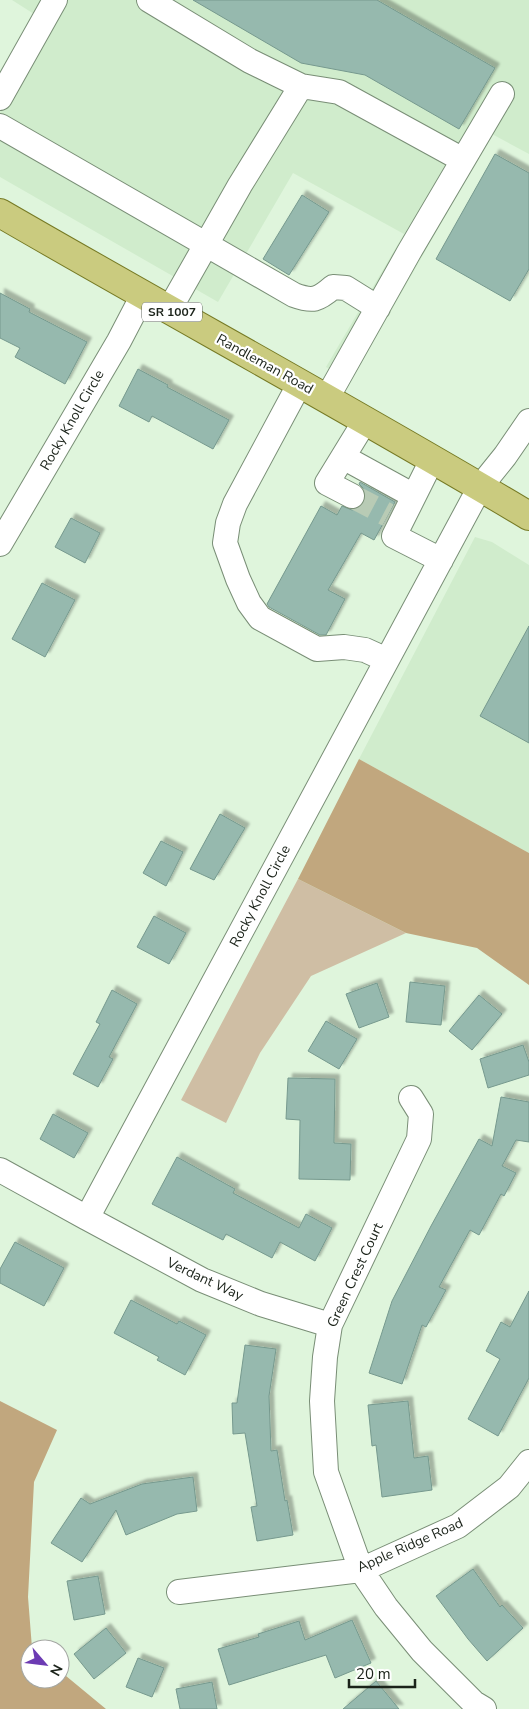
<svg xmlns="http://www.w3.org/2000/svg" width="529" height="1709" font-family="'Nunito Sans',sans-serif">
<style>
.built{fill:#d0eccc}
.green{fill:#cfbea4}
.forest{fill:#c1a77e}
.building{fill:#96b9ae;stroke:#76998e;filter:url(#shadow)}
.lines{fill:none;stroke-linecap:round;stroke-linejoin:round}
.minor-tunnel{stroke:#b8cbb5;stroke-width:24;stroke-dasharray:24 12;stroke-linecap:butt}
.minor-casing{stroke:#798e76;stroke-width:26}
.major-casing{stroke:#767a24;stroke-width:30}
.minor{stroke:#fff;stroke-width:24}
.major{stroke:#cacb7f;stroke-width:28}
.labels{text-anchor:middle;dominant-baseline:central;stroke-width:4.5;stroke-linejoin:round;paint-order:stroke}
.shield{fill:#fff;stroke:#5f655f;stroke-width:1}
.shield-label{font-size:12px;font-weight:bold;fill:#1b231a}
.street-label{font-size:14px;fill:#1b231a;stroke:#fff}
</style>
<defs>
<filter id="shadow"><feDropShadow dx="4.5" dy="-4.5" stdDeviation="1" flood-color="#0004"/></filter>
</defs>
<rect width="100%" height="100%" fill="#dff5dc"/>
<path class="built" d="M12,0h517v154l-37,-20 -141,247 -25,-14 78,-133 -111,-61 -75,129 -218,-125v-106l34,-57z
M475,537l17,5 37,23v288l-170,-94z"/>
<path class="green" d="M298,879l108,54 -95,43 -51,77 -34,70 -45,-23z"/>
<path class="forest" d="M359,759l170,94v132l-52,-37 -71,-15 -108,-54z
M0,1401l57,29 -23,52 -6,115 4,51 2,1h-4v30h30v-8l46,38h-106z"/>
<path class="building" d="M193,0h184l118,68 -36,61 -94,-54 -64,-12z
M495,154l34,19v96l-19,32 -74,-42z
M302,195l27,17 -40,63 -26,-16z
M0,293l30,16 -1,3 58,30 -22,42 -50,-27 5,-9 -20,-10z
M138,369l30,16 -1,2 62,33 -16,29 -61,-33 -3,6 -30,-16z
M360,482l35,20 -21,38 -13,-7 -33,57 17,9 -19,36h-6l-51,-28 -2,-3 54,-98 16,9 5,-9 10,4 7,-2 5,-5 2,-7 -2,-7 -5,-5z
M71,518l29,15 -15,30 -30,-16z
M42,583l33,17 -30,57 -33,-18z
M529,626v117l-49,-27z
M220,814l25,14 -31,52 -24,-11z
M161,841l22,11 -17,34 -23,-13z
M154,916l32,17 -17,31 -32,-17z
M410,982l35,4 -4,39 -35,-3z
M377,983l12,34 -30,11 -13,-34z
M112,990l25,14 -28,53 4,2 -15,28 -25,-13 27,-50 -4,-2z
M479,995l23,19 -30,36 -23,-19z
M326,1021l31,18 -18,30 -31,-18z
M523,1045l6,17v13l-41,13 -8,-29z
M288,1078l47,1 -1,64 17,1 -1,36 -51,-1 1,-59 -14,-1z
M501,1097l28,5v40l-13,-2 -14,26 14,7 -12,23 -3,-2 -22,41 -9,-5 -31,57 7,3 -20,37 -4,-2 -20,59 -33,-11 23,-72 39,-75 48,-87 13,7z
M53,1114l35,19 -14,25 -34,-19z
M177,1157l58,32 -2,4 66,35 7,-14 26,14 -17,33 -35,-19 -8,16 -46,-24 -3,6 -71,-36z
M15,1242l49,26 -20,38 -44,-23v-14z
M529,1291v87l-31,58 -30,-17 32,-60 -14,-8 15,-29 9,5z
M131,1300l46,24 2,-3 27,14 -21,40 -28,-15 2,-3 -45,-24z
M245,1345l31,4 -7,47 2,55 6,-1 8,51 2,-1 6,35 -36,6 -6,-34 6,-1 -12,-73 -12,1 -1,-31h5z
M408,1401l6,57 14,-2 4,34 -50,7 -6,-52 -4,1 -4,-41z
M193,1477l4,34 -20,3 -51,21 -10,-25 -34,52 -31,-19 30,-45 9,6 52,-20z
M473,1569l27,38 2,-2 21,23 -36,33 -19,-22 -32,-43z
M98,1576l7,38 -31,6 -7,-39z
M352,1620l19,43 -36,15 -9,-23 -97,30 -11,-36 41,-12 -1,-3 41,-13 6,19z
M106,1628l20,25 -32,26 -20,-25z
M138,1658l26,10 -12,29 -26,-10z
M376,1681l23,28h-56z
M212,1682l5,27h-37l-4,-20z"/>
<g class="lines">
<path class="minor-tunnel" d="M352,496l36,19"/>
<defs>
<path id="minor" d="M149,0l101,61 51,25 -61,99 -71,125
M301,86l38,6 124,68
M0,98l55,-98
M0,126l294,169c19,7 24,5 39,-8l13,1 32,20
M300,383l-65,121 -7,19 -3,20 13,36 11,24 11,15 57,31 27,-2 21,3 22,10
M327,398l82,-146 93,-158
M343,457l71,39
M432,460l-38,76 47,24
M352,496l-25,-13 38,-62
M0,544l119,-203 24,-46
M411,1098l10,16 -2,25 -89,186 -5,32 -3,44 4,71 35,98 25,37 36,44 52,52 10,6
M0,1170l87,48 393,-731 25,-31 24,-35
M87,1218l115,62 59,24 69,21
M179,1592l182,-22 97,-44 51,-39 20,-25"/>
<path id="major" d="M0,213c176,102 355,199 529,303"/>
</defs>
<use href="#minor" class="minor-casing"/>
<use href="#major" class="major-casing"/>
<use href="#minor" class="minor"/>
<use href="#major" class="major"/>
</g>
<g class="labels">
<rect class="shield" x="142" y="302.5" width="60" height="19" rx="4"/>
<g class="shield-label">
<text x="172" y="312">SR 1007</text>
</g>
<g class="street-label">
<text transform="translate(265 364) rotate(29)">Randleman Road</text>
<text transform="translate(72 420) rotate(-60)">Rocky Knoll Circle</text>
<text transform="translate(260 896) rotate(-62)">Rocky Knoll Circle</text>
<text transform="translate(355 1275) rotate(-65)">Green Crest Court</text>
<text transform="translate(205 1279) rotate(25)">Verdant Way</text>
<text transform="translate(410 1545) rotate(-24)">Apple Ridge Road</text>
</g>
</g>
<g transform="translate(45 1664) rotate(118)"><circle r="24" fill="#ffffff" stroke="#a4a7a3"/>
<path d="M0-4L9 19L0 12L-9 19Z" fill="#6c3bb3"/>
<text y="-8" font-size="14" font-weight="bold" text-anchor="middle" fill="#1b231a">N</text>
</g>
<path d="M349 1679v8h66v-8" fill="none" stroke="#1b231a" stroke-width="2.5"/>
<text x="356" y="1679" font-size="15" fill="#1b231a" stroke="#ffffff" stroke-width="4" paint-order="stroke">20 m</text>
</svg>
